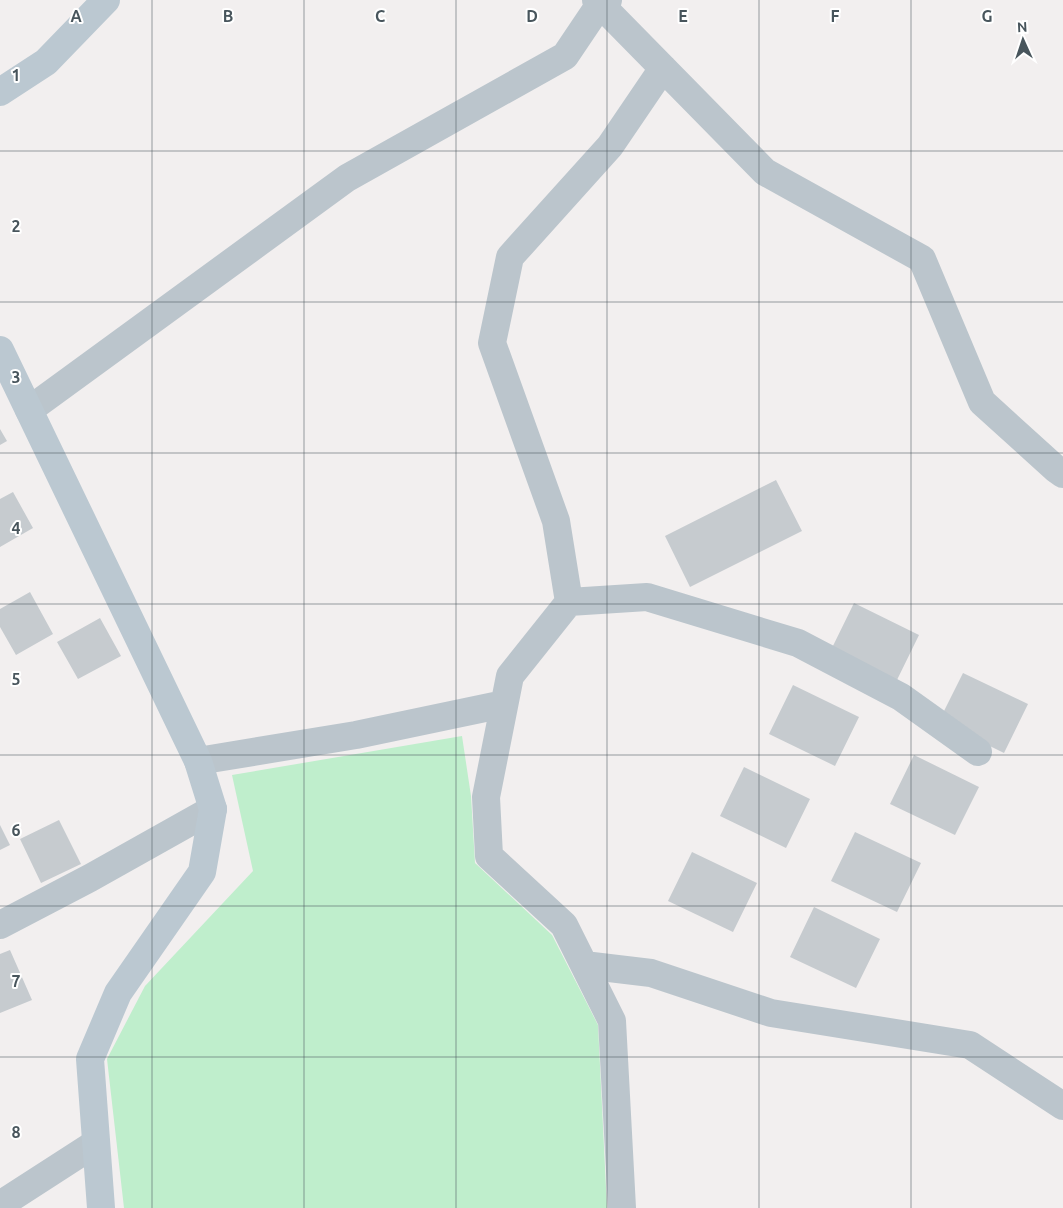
<svg xmlns="http://www.w3.org/2000/svg" width="1063" height="1208" font-family="Ubuntu,sans-serif">
<style>
.green{fill:#bfeecc}
.building{fill:#c6cbcf}
.lines{fill:none;stroke-linecap:round;stroke-linejoin:round}
.street{stroke:#bbc5cc;stroke-width:28}
.secondary{stroke:#bbc8d1;stroke-width:28}
.grid{fill:none;stroke:#48555c;stroke-width:1;stroke-opacity:0.55}
.grid-label{font-size:16px;text-anchor:middle;font-weight:bold;fill:#48555c;stroke:#fff;stroke-width:4;stroke-linejoin:round;paint-order:stroke}
</style>
<rect width="100%" height="100%" fill="#f2efef"/>
<path class="green" d="M462,736l9,60 4,67 77,72 46,90 9,183h-483l-17,-149 38,-73 108,-115 -21,-96z"/>
<path class="building" d="M0,429l7,12 -7,4z
M776,480l26,51 -112,56 -25,-51z
M13,492l20,36 -33,19v-48z
M30,592l23,42 -37,21 -16,-28v-18z
M854,603l65,32 -24,49 -65,-32z
M100,618l21,38 -43,23 -21,-37z
M963,673l65,31 -24,49 -65,-32z
M793,685l66,32 -24,49 -66,-32z
M914,755l65,32 -24,48 -65,-31z
M744,767l66,32 -24,49 -66,-32z
M59,820l22,44 -40,19 -21,-44z
M0,825l10,20 -10,5z
M855,832l66,31 -24,49 -66,-31z
M692,852l65,31 -24,49 -65,-31z
M814,907l66,32 -24,49 -66,-31z
M10,950l22,50 -32,13v-59z"/>
<g class="lines">
<path class="street" d="M596,0l169,172 157,87 60,143 74,67 7,5
M29,410l318,-232 218,-122 35,-52 8,-4
M569,602l78,-5 151,46 103,54 77,55
M198,761l158,-26 148,-31
M0,925l90,-47 123,-69
M584,965l67,8 120,40 199,32 93,61
M0,1205l96,-62
M622,1208l-10,-187 -48,-96 -75,-69 -3,-59 24,-121 59,-74 -13,-81 -64,-178 18,-86 100,-111 53,-78"/>
<path class="secondary" d="M0,92l46,-30 60,-62
M0,350l198,411 15,48 -11,63 -84,121 -28,66 11,149"/>
</g>
<path class="grid" d="M152,0v1208M304,0v1208M456,0v1208M607,0v1208M759,0v1208M911,0v1208M0,151h1063M0,302h1063M0,453h1063M0,604h1063M0,755h1063M0,906h1063M0,1057h1063"/>
<g class="grid-label">
<text x="76" y="22">A</text>
<text x="228" y="22">B</text>
<text x="380" y="22">C</text>
<text x="532" y="22">D</text>
<text x="683" y="22">E</text>
<text x="835" y="22">F</text>
<text x="987" y="22">G</text>
<text x="16" y="81">1</text>
<text x="16" y="232">2</text>
<text x="16" y="383">3</text>
<text x="16" y="534">4</text>
<text x="16" y="685">5</text>
<text x="16" y="836">6</text>
<text x="16" y="987">7</text>
<text x="16" y="1138">8</text>
</g>
<g transform="translate(1023 40) rotate(357)" stroke="#ffffff" stroke-width="4" paint-order="stroke">
<path d="M0-4L9 19L0 12L-9 19Z" fill="#48555c"/>
<text y="-8" font-size="14" font-weight="bold" text-anchor="middle" fill="#48555c">N</text>
</g>
</svg>
